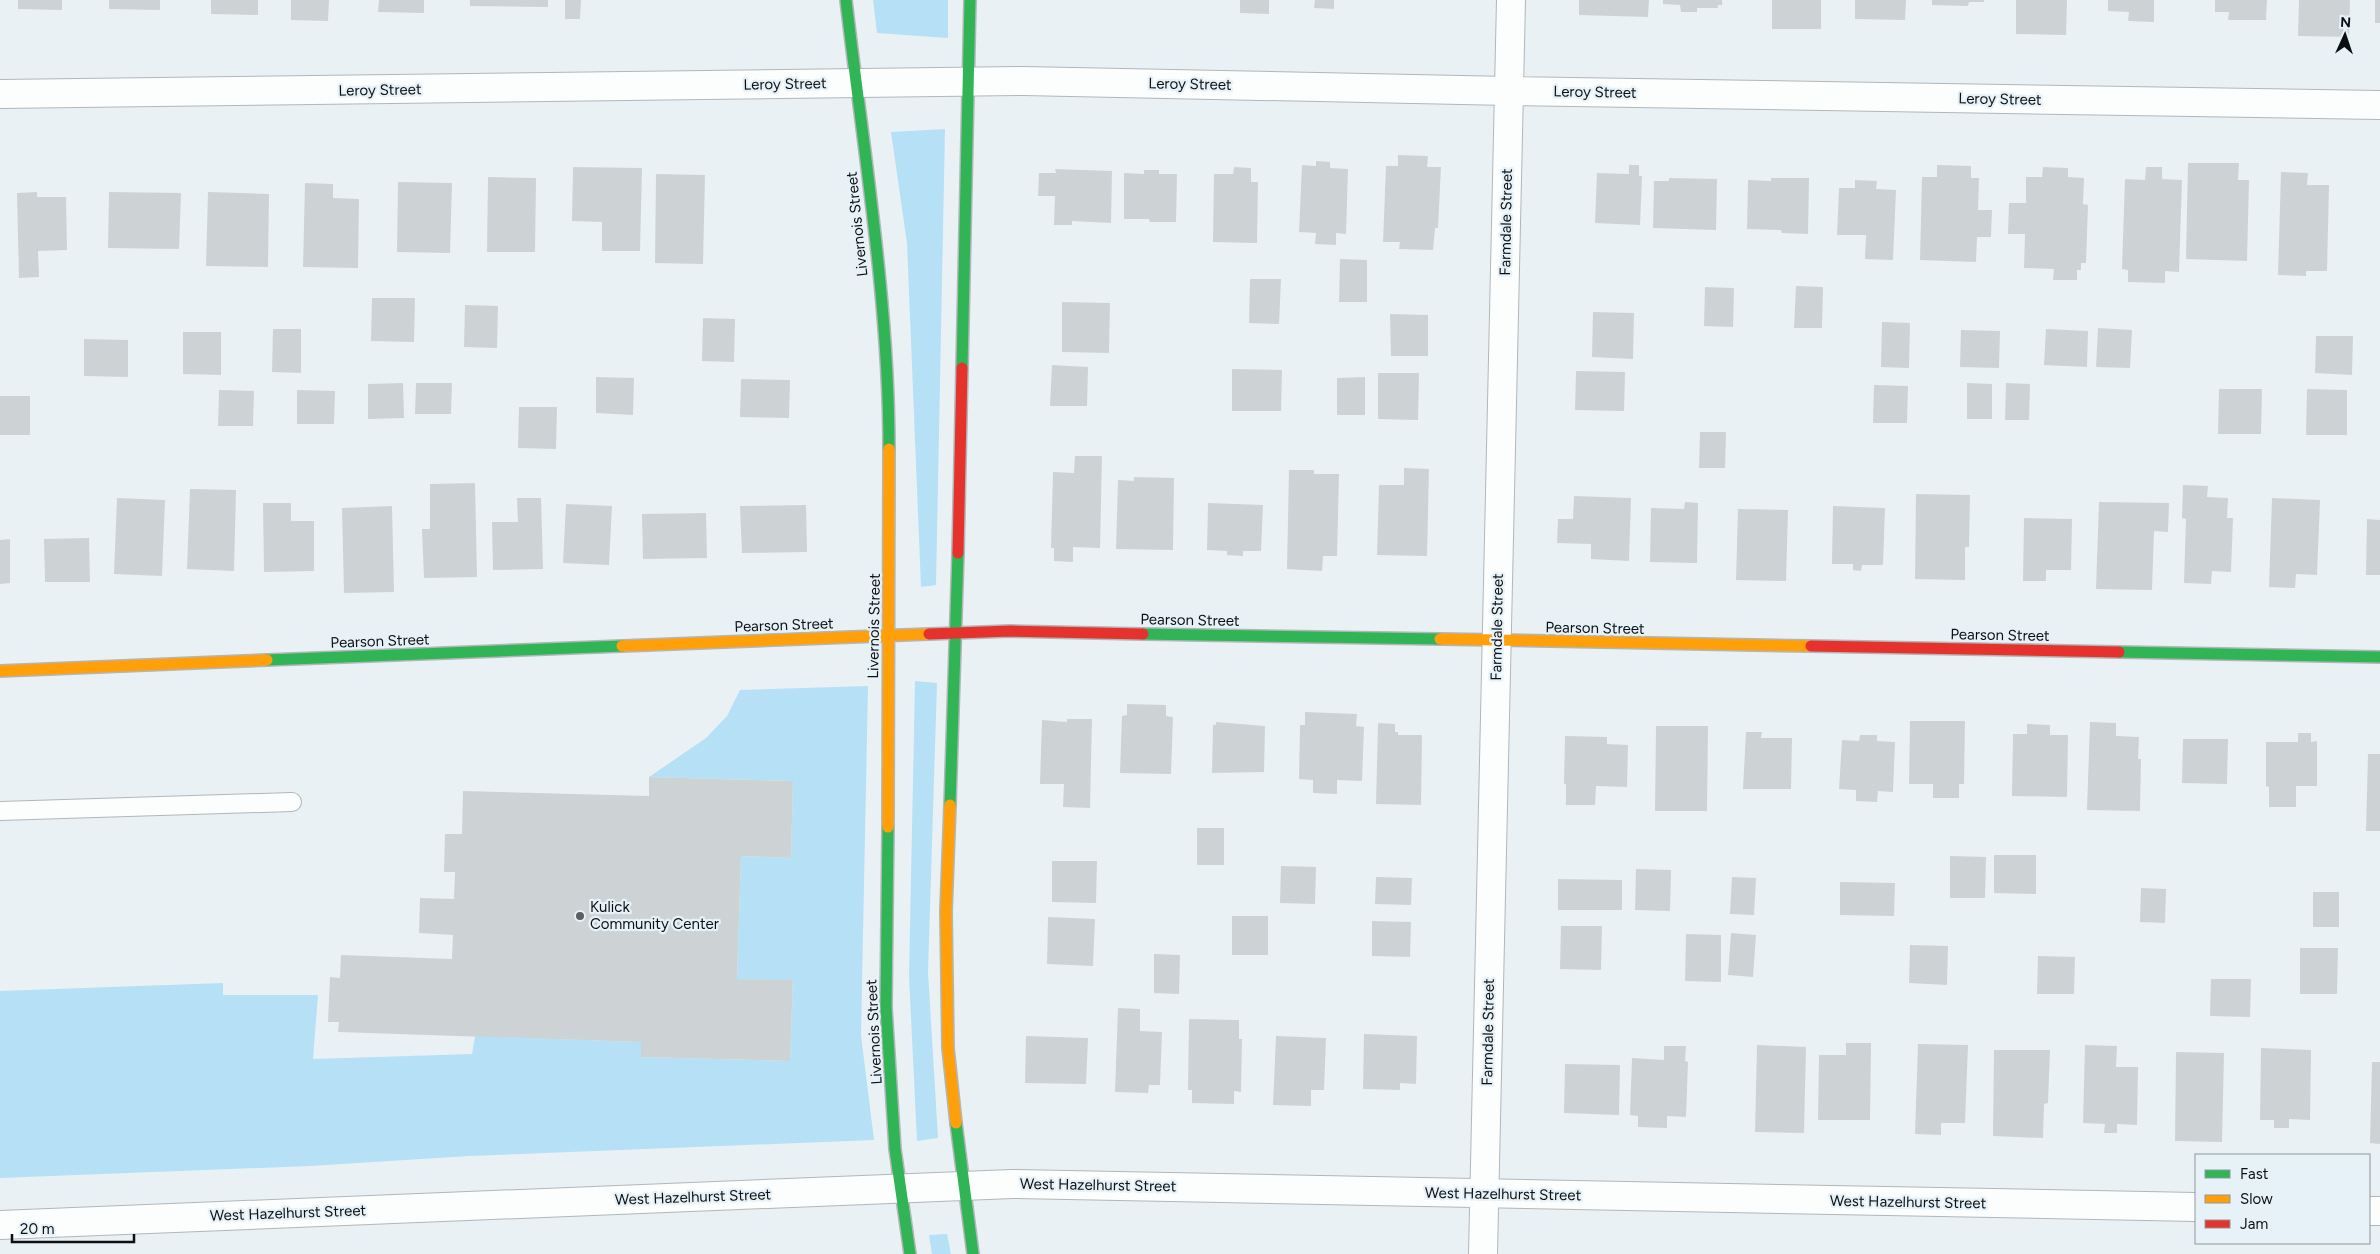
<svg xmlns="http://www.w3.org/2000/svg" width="2380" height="1254" font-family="Figtree,sans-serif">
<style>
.green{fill:#b6e0f6}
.building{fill:#cdd3d5}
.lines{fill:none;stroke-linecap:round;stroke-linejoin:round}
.lane-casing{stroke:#b1b7b9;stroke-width:20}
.street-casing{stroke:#b1b7b9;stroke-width:30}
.fast-casing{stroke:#b1b7b9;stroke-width:14}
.slow-casing{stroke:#b1b7b9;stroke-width:14}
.jam-casing{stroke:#b1b7b9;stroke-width:14}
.lane{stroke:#fcfdfd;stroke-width:18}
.street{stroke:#fcfdfd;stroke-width:28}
.fast{stroke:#30b455;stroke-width:11}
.slow{stroke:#ff9f0a;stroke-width:11}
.jam{stroke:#e5322d;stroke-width:11}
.poi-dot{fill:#5a5f61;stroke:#e6f2f8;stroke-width:2}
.labels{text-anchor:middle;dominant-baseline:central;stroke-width:4.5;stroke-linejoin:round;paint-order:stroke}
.street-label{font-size:15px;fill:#0d1012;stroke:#e6f2f8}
.poi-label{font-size:15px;fill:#0d1012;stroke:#e6f2f8;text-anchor:start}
</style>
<rect width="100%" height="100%" fill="#eaf1f4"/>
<path class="green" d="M873,0h75v38l-71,-5z
M945,129l-9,456 -15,2 -14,-344 -16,-111z
M915,681l22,2 -9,289 10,166 -21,3 -8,-164z
M868,686l-7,349 13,105 -405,16 -159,10 -310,12v-187l223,-8v12h95l-5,64 159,-5 3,-18 166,6v15l149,4 3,-80 -56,-2 4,-123 50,2 2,-77 -144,-4 57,-39 21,-22 13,-26z
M947,1234l4,20h-19l-3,-19z"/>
<path class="building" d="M18,0h44v10l-44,-1z
M109,0h51v10l-51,-1z
M211,0h47v15l-47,-1z
M291,0h38l-1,21 -37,-1z
M379,0h45v13l-46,-1z
M470,0h78v7l-78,-1z
M565,0h16l-1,19h-15z
M1240,0h29v14l-29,-1z
M1315,0h19v9l-20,-1z
M1579,0h70l-1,17 -69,-2z
M1663,0h59v5h-4v3h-21v4h-16l-1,-7 -17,-1z
M1772,0h49v29h-49z
M1855,0h51l-1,20 -50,-1z
M1932,0h52v2h-15l-1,4 -36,-1z
M2016,0h51l-1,35 -50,-1z
M2108,0h46v22l-26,-1 1,-9 -21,-1z
M2215,0h52l-1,20h-38l1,-8h-14z
M2299,0h51l-1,37 -51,-1z
M2375,0h5v23h-5z
M1398,155l30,1 -1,11h14l-3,61h-3l-2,22 -34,-1 1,-7h-17l3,-76h12z
M1316,161l14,1v6l18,1 -2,65 -10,-1v12l-21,-1 1,-11 -17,-1 3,-67 14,1z
M2188,163h51l-1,17h11l-2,81 -61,-2z
M1629,165h10v11h3l-2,49 -45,-2 2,-50 32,1z
M1937,165l34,1v12h8l-1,32h14l-1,27h-14l-1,25 -56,-2 2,-83h15z
M573,167l69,1 -2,83h-38v-29l-30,-1z
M1234,167l17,1v14h7l-1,61 -44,-1 1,-68h19z
M2043,167l25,1v9l16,1 -1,26 5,1 -2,58h-5v7h-4v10h-24l1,-11 -30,-1 1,-34h-17l1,-31h17v-26h16z
M2146,167h16v12l20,1 -3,92 -14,-1v12l-37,-1v-12l-6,-1 3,-90 20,1z
M1055,169l57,2 -1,52 -39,-2v4h-18l1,-29h-17l1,-23h17z
M1144,170h15v4h18l-1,48h-26l-1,-3h-25v-46l20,1z
M2281,172l27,1 -1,12h22l-2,86h-21v5l-28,-1z
M656,174l49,1 -2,89 -48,-1z
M488,177l48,1 -1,74h-48z
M1669,178l48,1 -1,51 -63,-2 1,-47h15z
M1771,178h38l-1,56 -26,-1 -1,-3 -34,-1 1,-49 23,1z
M1855,180l22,1 -1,8 20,1 -3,70 -28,-1 1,-24h-29l2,-47h16z
M398,182l54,1 -2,70 -53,-1z
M305,183l28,1v14l26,1 -1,69 -55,-1z
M37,192v5h29l1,53 -29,1 1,26 -20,1 -2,-85z
M109,192l72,1 -2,56 -71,-1z
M208,192l61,2 -1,73 -62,-1z
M1340,259l27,1v42h-28z
M1250,279h31l-2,45 -30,-1z
M1796,286l27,1 -1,41h-28z
M1705,287l29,1 -1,39 -29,-1z
M372,298h43l-1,44 -43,-1z
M1062,302l48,1 -1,50 -47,-1z
M465,305l33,1 -1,42 -33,-1z
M1593,312l41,1 -1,46 -41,-2z
M1390,314l38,1v41h-37z
M703,318l32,1 -1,43 -32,-1z
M1882,322l28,1 -1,45 -28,-1z
M2098,328l34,2 -2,38 -34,-1z
M273,329h28v44l-29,-1z
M2046,329l42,2 -1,36 -43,-2z
M1961,330l39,1 -1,37 -39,-1z
M183,332h38v43l-38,-1z
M2316,336h37l-1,39 -37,-2z
M84,339l44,1v37l-44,-1z
M1052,365l36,2 -1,39h-37z
M1232,369l50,1 -1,41h-49z
M1576,371l49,1 -1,39 -49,-1z
M1378,373h41l-1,47 -40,-1z
M596,377l38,1 -1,37 -37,-2z
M1365,377v38h-28v-37z
M741,379l49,1 -1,38 -49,-1z
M403,383l1,35 -36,1v-35z
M416,383h36l-1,31h-36z
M1967,383l25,1v35h-25z
M2006,383l24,1 -1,36h-24z
M1874,385l34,1 -1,37h-34z
M2219,389h43l-1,45h-43z
M2307,389l40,1v45h-41z
M219,390l35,1 -1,35h-35z
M297,390l38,1 -1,33h-37z
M0,396h30v39h-30z
M519,407h38l-1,42 -38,-1z
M1700,432h26l-1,36h-26z
M1075,456h27l-2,92 -27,-1v15l-19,-1v-13h-3l2,-76 21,1z
M1404,468l25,1 -2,87 -50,-1 2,-70h25z
M1289,470h25v4h25l-2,82h-14l-1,15 -35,-2z
M1134,477l40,1 -1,72 -57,-1 2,-69 16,1z
M475,483l2,94 -53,1 -2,-49h8v-45z
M2183,485l25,1 -1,11 21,1 -1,20h6l-2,54 -19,-1 -1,13 -27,-1 2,-64 -4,-1z
M190,489l46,1 -2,81 -47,-2z
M1916,494l54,1 -1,52h-4v33l-50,-1z
M1574,496l57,2 -2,63 -38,-2v-15l-34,-1 1,-24h15z
M117,498l48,2 -3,76 -48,-2z
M517,498h24l2,71 -50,1 -1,-48h26z
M2272,498l48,2 -3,75 -21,-1 -1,14 -26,-1z
M1685,502l13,1 -1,60 -47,-1 1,-54 33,1z
M2099,502l70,1 -1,29 -14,-1 -2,59 -56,-1z
M263,503h28v18h23v50l-50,1z
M1208,503l55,2 -2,46h-18v5l-16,-1v-4l-20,-1z
M566,504l46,2 -3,59 -46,-2z
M806,505l1,47 -65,1 -2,-47z
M392,506l2,86 -50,1 -2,-85z
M1833,506l52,2 -2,57h-21l-1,6 -8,-1v-6h-21z
M1738,509l50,1 -2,71 -50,-1z
M706,513l1,45 -64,1 -1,-45z
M2024,518l48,1 -1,51h-25v11h-23z
M2367,519l13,1v55h-14z
M89,538l1,44h-45l-1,-43z
M10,539v44l-10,1v-44z
M1127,704l39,1v11l7,1 -2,57 -51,-1 2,-57 5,-1z
M1305,712l52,2 -1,12 8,1 -2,54 -25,-1v14l-24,-1v-13l-14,-1 1,-54h5z
M1067,719h25l-2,89 -27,-1 1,-23h-24l2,-64 25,2z
M1910,721h55l-1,63h-5v14h-26v-14h-24z
M1216,722l49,4 -1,46 -52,1 1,-48h3z
M2090,722l26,1v13l23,1 -1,22h3l-1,52 -53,-1z
M1378,723l17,1v8h3v3h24l-1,70 -45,-1z
M2027,724l23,1v10h18l-1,62 -55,-1 1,-62h14z
M1656,726h52l-1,85h-52z
M1746,732h16l-1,6h31l-1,51h-48z
M2298,733h13v9l6,-1v45h-21v21h-27v-20l-3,-1v-44h32z
M1860,735h17v6l18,1 -2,50 -15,-1 -1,11 -21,-1v-11l-17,-1 3,-49 17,1z
M1565,736l42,1v7l21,1 -1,42 -31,-1 -1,19h-29v-21h-2z
M2183,739h45l-1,45 -45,-1z
M2368,754h12v77h-14z
M649,777l144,4 -2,77 -50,-2 -4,123 56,1 -3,81 -149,-4v-15l-303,-10 1,-10h-11l2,-45 10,1 1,-23 111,4 1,-24 -34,-2 1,-35 34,1 1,-27h-11l1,-38h17l1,-43 186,5z
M1197,828h27v37h-27z
M1994,855h42v39l-42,-1z
M1950,856l36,1 -1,41h-35z
M1052,861h45l-1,42 -44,-1z
M1281,866l35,1 -1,37 -35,-1z
M1636,869l35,1 -1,41 -35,-1z
M1376,877l36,1 -1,27 -36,-1z
M1732,877l24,1 -2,37 -24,-1z
M1558,879l64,1v30h-64z
M1840,882l55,1 -1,33 -54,-1z
M2141,888l25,1 -1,34 -25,-1z
M2313,892h26v35h-26z
M1232,916h36v39h-36z
M1048,917l47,2 -2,47 -46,-2z
M1372,921l39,1 -1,35 -38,-1z
M1561,926h41l-1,44 -41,-1z
M1731,933l25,2 -3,42 -25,-2z
M1686,934l35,1v47l-36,-1z
M1910,945l38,1 -1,39 -38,-2z
M2300,948h38l-1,46h-37z
M1154,954l26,1 -1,39 -25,-1z
M2038,956l37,1 -1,37h-37z
M2211,979h40l-1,38 -40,-1z
M1118,1008l22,1v22l22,1 -2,53h-11l-1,8 -33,-1z
M1189,1019l50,1v19h3l-1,53 -7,-1v13l-42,-1v-13h-4z
M1364,1034l53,2 -1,48 -16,-1v7l-37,-1z
M1026,1036l62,2 -2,46 -61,-1z
M1276,1036l50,2 -2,52h-13v16l-38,-1z
M1846,1043h25l-1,77h-52l1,-65h27z
M1918,1044l50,1 -3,78h-24v12l-26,-1z
M1757,1045l49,2 -2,86 -49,-1z
M2085,1045l32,1 -1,21h22l-1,58 -20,-1v9h-13l1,-9 -22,-1z
M1664,1046h22l-1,15 3,1 -2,55 -19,-1v12l-29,-1v-11l-8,-1 2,-57 32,2z
M2261,1048l50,2 -1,70 -21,-1v9h-15v-8h-14z
M1994,1050h56l-2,53 -4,1 -1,34 -50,-2z
M2176,1052l48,1 -2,89 -47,-1z
M2372,1062h8v82l-10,-1z
M1565,1064l55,1 -1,50 -55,-2z"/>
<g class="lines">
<defs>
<path id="lane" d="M0,811l292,-9"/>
<path id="street" d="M0,94l1023,-13 486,10 871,14
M2369,1211h11
M0,1225l1012,-41 1184,23
M1483,1254l28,-1254"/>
<path id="fast" d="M846,0c17,147 43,301 43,449
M962,368l8,-368
M1143,634l297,5
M2119,652l261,5
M267,660l355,-14
M950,805l8,-252
M888,827l-2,180 9,142 15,105
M956,1123l17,131"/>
<path id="slow" d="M1440,639l371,7
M622,646l307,-12
M0,671l267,-11
M950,805l-4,106 2,137 8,75
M888,827l1,-378"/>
<path id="jam" d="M958,553l4,-185
M929,634l81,-3 133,3
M1811,646l308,6"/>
</defs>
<use href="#lane" class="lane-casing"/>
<use href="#street" class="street-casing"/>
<use href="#fast" class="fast-casing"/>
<use href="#slow" class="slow-casing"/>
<use href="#jam" class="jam-casing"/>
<use href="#lane" class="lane"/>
<use href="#street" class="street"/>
<use href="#fast" class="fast"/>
<use href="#slow" class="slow"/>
<use href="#jam" class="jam"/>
</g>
<circle class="poi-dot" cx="580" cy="916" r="5"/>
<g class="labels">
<g class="street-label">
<text transform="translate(785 84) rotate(-1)">Leroy Street</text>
<text transform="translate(1190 84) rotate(1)">Leroy Street</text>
<text transform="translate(380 90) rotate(-1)">Leroy Street</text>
<text transform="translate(1595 92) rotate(1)">Leroy Street</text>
<text transform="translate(2000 99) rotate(1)">Leroy Street</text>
<text transform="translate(1506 222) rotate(-89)">Farmdale Street</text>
<text transform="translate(857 224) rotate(-96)">Livernois Street</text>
<text transform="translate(1190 620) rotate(1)">Pearson Street</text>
<text transform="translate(784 625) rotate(-2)">Pearson Street</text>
<text transform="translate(874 626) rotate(-89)">Livernois Street</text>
<text transform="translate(1497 627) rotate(-89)">Farmdale Street</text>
<text transform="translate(1595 628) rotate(1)">Pearson Street</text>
<text transform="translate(2000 635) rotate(1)">Pearson Street</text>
<text transform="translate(380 641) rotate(-2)">Pearson Street</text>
<text transform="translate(874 1032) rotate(-93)">Livernois Street</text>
<text transform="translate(1488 1032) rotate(-89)">Farmdale Street</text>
<text transform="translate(1098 1185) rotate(1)">West Hazelhurst Street</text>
<text transform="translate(1503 1194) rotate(1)">West Hazelhurst Street</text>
<text transform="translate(693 1197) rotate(-2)">West Hazelhurst Street</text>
<text transform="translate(1908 1202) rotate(1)">West Hazelhurst Street</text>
<text transform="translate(288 1213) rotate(-2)">West Hazelhurst Street</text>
</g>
<g class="poi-label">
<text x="590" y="907">Kulick<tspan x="590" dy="17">Community Center</tspan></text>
</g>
</g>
<rect x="2195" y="1154" width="175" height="90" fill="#e6f2f8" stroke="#8f989c"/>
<rect x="2205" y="1170" width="25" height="8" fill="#30b455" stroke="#8f989c"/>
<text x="2240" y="1179" font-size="15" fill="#0d1012">Fast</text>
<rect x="2205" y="1195" width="25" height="8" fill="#ff9f0a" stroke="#8f989c"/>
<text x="2240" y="1204" font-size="15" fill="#0d1012">Slow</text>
<rect x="2205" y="1220" width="25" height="8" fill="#e5322d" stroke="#8f989c"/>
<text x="2240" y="1229" font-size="15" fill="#0d1012">Jam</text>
<g transform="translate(2345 35) rotate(3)" stroke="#e6f2f8" stroke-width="4" paint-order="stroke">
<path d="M0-4L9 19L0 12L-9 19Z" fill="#0d1012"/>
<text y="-8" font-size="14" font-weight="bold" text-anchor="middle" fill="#0d1012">N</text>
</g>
<path d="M12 1234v8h122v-8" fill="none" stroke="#0d1012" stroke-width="2.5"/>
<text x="20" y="1234" font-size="15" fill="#0d1012" stroke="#e6f2f8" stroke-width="4" paint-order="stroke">20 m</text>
</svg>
